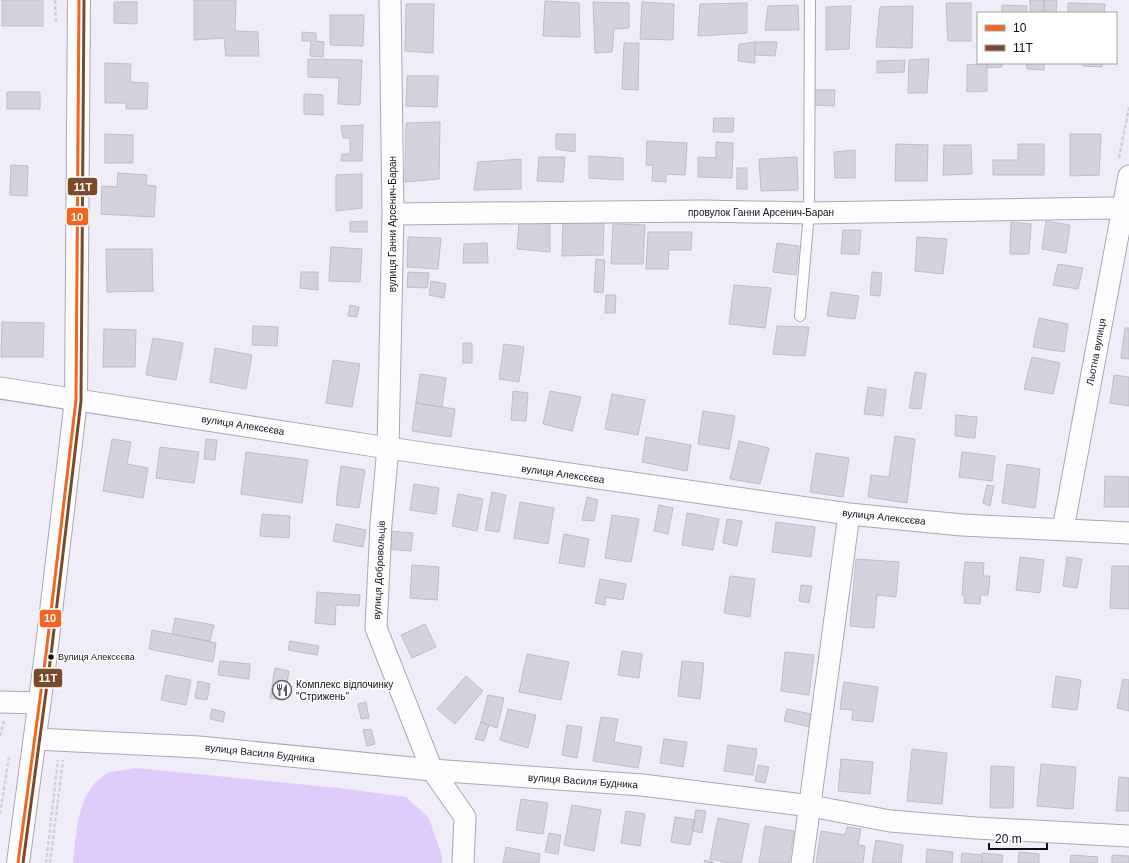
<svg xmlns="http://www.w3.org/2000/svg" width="1129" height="863" font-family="Arial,sans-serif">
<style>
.water{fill:#decdfa}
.building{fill:#d6d2dd;stroke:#c1bdc8}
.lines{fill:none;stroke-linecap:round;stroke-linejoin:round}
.service-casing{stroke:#aba7b1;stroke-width:12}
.minor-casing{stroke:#aba7b1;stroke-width:23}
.secondary-casing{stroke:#aba7b1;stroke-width:24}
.path{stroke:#d3d2d5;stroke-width:2.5;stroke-dasharray:4 2;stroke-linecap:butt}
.service{stroke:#fdfcfe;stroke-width:10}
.minor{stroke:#fdfcfe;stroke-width:21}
.secondary{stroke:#fdfcfe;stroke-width:22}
.bus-1-casing{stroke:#fff;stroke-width:6}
.bus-2-casing{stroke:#fff;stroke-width:6}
.bus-1{stroke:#f26522;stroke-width:3}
.bus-2{stroke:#7a4b2a;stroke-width:3}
.bus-dot{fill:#130f19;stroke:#fff;stroke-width:1.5}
.labels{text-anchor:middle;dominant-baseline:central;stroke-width:3;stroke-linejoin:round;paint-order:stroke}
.bus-label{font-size:9px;fill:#130f19;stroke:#fff;text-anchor:start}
.street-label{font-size:10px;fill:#130f19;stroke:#fff}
.poi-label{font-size:10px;fill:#130f19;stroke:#fff;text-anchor:start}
.line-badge{stroke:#fff;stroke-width:1.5}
.badge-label{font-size:11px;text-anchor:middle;font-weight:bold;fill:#fff}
</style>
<rect width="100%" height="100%" fill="#f0ecf8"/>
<path class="water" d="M135,768l204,20 67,9 23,21 13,38v7h-369c4,-31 3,-73 35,-90 7,-3 19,-3 27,-5z"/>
<path class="building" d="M2,0h41v26h-41z
M194,0h42l-1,31 23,1 1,24h-33l-2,-18 -30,2z
M1030,0h14v13h-14z
M1044,0h13l-1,13h-12z
M545,1l34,2 1,34 -37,-1z
M114,2h23v22l-23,-1z
M593,2l36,1v25l-15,1 -2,23 -17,1z
M642,2l32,2 -1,36 -33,-1z
M747,3v30l-49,3 2,-32z
M946,3h25v38h-23z
M1068,3l37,1 -1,9h-36z
M406,4h28l-1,49 -28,-2z
M798,5l1,25h-34l3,-24z
M1002,5l25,1 -1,7h-24z
M851,6l-2,43 -23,1v-43z
M913,6l-1,42 -36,-1 4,-40z
M330,15h34l-1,31 -33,-1z
M302,32l14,1v8l8,1 -1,15 -13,-1 1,-15h-9z
M755,42v21l-17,-2 1,-17z
M755,42h22l-2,14 -20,-1z
M624,43h15l-1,47 -16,-1z
M308,59l54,1 -2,45 -22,-1 1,-26 -31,-1z
M929,59l-2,34h-19l1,-33z
M905,60l-1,12 -27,1v-12z
M105,63l26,1 -1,18 18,1 -1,26h-21v-6h-21z
M987,63v28l-20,1v-27z
M987,63h15v4l-15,1z
M1027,63h17v7l-17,-1z
M1084,63h18v4l-19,-1z
M407,76h31l-1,31 -31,-1z
M814,90h21l-1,16 -20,-1z
M7,92h33v17h-33z
M304,94l19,1v20l-19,-1z
M714,118h20l-1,14h-20z
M440,122l-1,57 -34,3 1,-59z
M363,125l-1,36h-21l1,-7h8v-16h-7l-2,-12z
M105,134l28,1v28h-28z
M556,134h19v18l-19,-3z
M1070,134h31l-2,41 -29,1z
M647,141l40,2 -2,32 -19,-1v8l-14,-1 1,-16h-7z
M716,142l17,1 -1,35 -34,-1v-20l18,1z
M896,144l32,1 -1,36h-32z
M1018,144h26v31h-51v-15h25z
M944,145h27l1,29 -29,1z
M855,150v28h-20l-1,-26z
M589,156l34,2v22l-34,-2z
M539,157h26l-2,25 -26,-1z
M797,157l1,33 -37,1 -2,-32z
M521,159v30l-47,1 4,-28z
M11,165l17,1 -1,30 -17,-1z
M737,168h10v21h-10z
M118,173l29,2 -1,10 10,1 -2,31 -53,-3 1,-28 15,1z
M362,174v34l-26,3v-36z
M563,220l41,1 -1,34 -41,1z
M367,221v11h-17v-10z
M1046,221l24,4 -4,28 -24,-4z
M1011,222l20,2 -2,30h-19z
M519,223h31v29l-33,-3z
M613,224l32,1 -2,39h-32z
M843,230h18l-2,24h-18z
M648,232h44l-1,18h-22l-1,19h-22z
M408,237l33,1 -3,31 -31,-2z
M917,237l30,2 -4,35 -28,-3z
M487,243l1,20h-25l1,-19z
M777,243l22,3 -3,29 -23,-3z
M331,247l31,2 -2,33 -31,-1z
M106,249h46l1,42 -46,1z
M596,259l9,1 -2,33 -9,-1z
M1058,264l25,4 -5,21 -25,-4z
M301,272h17v18l-18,-2z
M408,272l21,1 -2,15 -20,-1z
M872,272l10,1 -2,23 -10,-1z
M431,281l15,3 -2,14 -15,-3z
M734,285l37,3 -6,40 -36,-4z
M831,292l28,4 -4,23 -28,-3z
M606,295h10l-1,18h-10z
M350,305l9,2 -2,10 -9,-1z
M1039,318l29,6 -4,28 -31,-5z
M2,322l42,1 -1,34h-42z
M253,326l25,1 -1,19 -25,-1z
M777,326l32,1 -4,29 -32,-2z
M1125,328h4v31l-8,-1z
M104,329l32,1 -1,37h-32z
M153,338l30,5 -7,37 -30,-5z
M463,343h9v20h-9z
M504,344l20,3 -5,35 -20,-3z
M215,348l37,7 -6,34 -36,-7z
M1032,357l28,6 -7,31 -29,-5z
M333,360l27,4 -8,43 -26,-4z
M915,372l11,2 -5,35 -12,-1z
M420,374l26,4 -4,29 -26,-4z
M1114,375l15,2v29l-19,-3z
M868,387l18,3 -3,26 -19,-2z
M513,391l15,2 -2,28 -15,-1z
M550,391l31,6 -9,34 -29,-7z
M612,394l33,6 -7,35 -33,-6z
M416,403l39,6 -4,28 -39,-6z
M703,411l32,5 -6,33 -31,-5z
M956,415l21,2 -2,21 -20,-2z
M895,436l20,3 -8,64 -39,-6 3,-22 18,2z
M646,437l45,8 -4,26 -45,-9z
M112,439l19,3 -4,22 21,4 -5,30 -40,-7z
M206,439l11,1 -2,20 -11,-1z
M739,441l30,7 -9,36 -30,-5z
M160,447l39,5 -5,31 -38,-5z
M246,452l62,8 -6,43 -61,-9z
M962,452l33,4 -3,25 -33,-4z
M816,453l33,5 -6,39 -33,-5z
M1007,464l33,5 -5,39 -33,-5z
M341,466l24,4 -6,38 -23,-3z
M1105,476l24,1v30h-25z
M414,484l25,4 -3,26 -26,-4z
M987,485l7,1 -4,20 -7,-3z
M492,492l14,3 -7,37 -14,-2z
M458,494l25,5 -6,32 -25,-5z
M587,497l11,3 -4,21 -12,-1z
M520,502l34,6 -6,36 -34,-6z
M659,505l14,3 -5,26 -14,-3z
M687,513l32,6 -6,31 -31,-5z
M262,514l28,2 -1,22 -29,-2z
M612,515l27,4 -8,43 -26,-4z
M727,519l15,2 -5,25 -14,-3z
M776,522l39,5 -4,30 -39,-5z
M336,524l30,6 -3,17 -30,-6z
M388,531l25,2 -2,18 -24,-2z
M564,534l25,5 -5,28 -25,-4z
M1020,557l24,3 -4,33 -24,-3z
M1067,557l15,2 -5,29 -14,-2z
M856,559l43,3 -3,35 -19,-2 -3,33 -24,-2z
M965,562l19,1 -1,13h7l-2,19h-7l-1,9 -16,-1 1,-8h-3z
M412,565l27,2 -2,33 -27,-2z
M1112,566h17v43l-19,-1z
M730,576l25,3 -5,38 -26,-4z
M600,579l26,5 -3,16 -17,-3 -1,8 -10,-2z
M801,585l11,1 -3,17 -10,-2z
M317,592l43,3 -1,11 -23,-1 -1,20 -20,-2z
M175,618l39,7 -4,16 -38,-7z
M425,624l11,23 -24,11 -11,-23z
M152,630l64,13 -3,19 -64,-13z
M290,641l29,5 -2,9 -29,-5z
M622,651l20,3 -3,24 -21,-3z
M785,652l29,3 -5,40 -28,-4z
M527,654l42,8 -8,38 -42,-8z
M220,661l30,3 -1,15 -31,-4z
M682,661l22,2 -4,36 -22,-3z
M275,668l14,3 -5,29 -14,-2z
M166,675l25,5 -5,25 -25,-5z
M466,676l17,15 -28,33 -18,-15z
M1056,676l25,4 -4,30 -25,-3z
M1123,679l6,1v31l-12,-3z
M198,681l12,3 -3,16 -12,-2z
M844,682l34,5 -5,35 -21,-2 1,-10 -13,-1z
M488,695l16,3 -7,30 -16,-6z
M366,702l3,16 -8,1 -3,-15z
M212,709l13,3 -2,10 -13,-3z
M508,709l28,6 -8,33 -28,-8z
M787,709l24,5 -2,13 -25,-6z
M601,717l17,2 -4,23 28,5 -4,21 -45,-7z
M481,722l8,3 -5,16 -9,-2z
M567,725l15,2 -5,31 -15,-3z
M371,729l4,15 -8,2 -4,-16z
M664,739l23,3 -4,25 -23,-4z
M728,745l29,4 -4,26 -29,-4z
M912,749l35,4 -5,51 -35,-3z
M841,759l32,3 -3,32 -32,-3z
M1041,764l35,3 -3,42 -36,-3z
M758,765l11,2 -4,16 -10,-2z
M991,766l23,1 -1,41h-23z
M1119,777l10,1v33h-13z
M521,799l27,4 -5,31 -27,-4z
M572,805l29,5 -7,41 -30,-6z
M696,810l10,1 -4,22 -10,-2z
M626,811l19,3 -5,32 -19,-3z
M675,817l20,3 -5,25 -19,-3z
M718,818l31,6 -8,39h-12l-19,-4z
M765,826l29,5 -5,32h-30z
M847,827l14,2 -3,16 7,1 -2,17h-47l5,-32 24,4z
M549,833l12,2 -3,19 -13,-2z
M876,840l27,5 -2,18h-29z
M506,847l34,7 -1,9h-36z
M927,849l26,3 -1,11h-26z
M1019,852l20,2v9h-21z
M962,853l20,2v8h-21z
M982,853l21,2 -1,8h-20z
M1071,855l27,2 -1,6h-27z
M1112,855l17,1v7h-17z
M705,860l8,2v1h-9z"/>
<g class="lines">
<defs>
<path id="service" d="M800,316l9,-103 1,-213"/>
<path id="minor" d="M390,0l3,214 -5,234 -7,76 -5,104 56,142 33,47 -2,46
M393,214l309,-3 107,2 301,-5 19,1
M0,388l388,60 461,66 113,11 167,8
M1063,529l66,-353
M0,702l39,1
M35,739l164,8 233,23 210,15 169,21 79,15 86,7 153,8
M802,863l47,-349"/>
<path id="secondary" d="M18,863l28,-209 30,-254 3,-400"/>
</defs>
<use href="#service" class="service-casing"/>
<use href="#minor" class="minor-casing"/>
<use href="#secondary" class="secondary-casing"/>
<path class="path" d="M55,0l1,23
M1119,158l10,-51
M0,736l4,-15
M0,814l9,-57
M46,863l12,-103
M50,863l13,-103"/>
<use href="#service" class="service"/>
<use href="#minor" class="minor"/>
<use href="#secondary" class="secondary"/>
<defs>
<path id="bus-1" d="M18,863l28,-209 30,-254 3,-400"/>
<path id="bus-2" d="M23,863l28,-208 30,-254 3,-401"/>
</defs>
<use href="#bus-1" class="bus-1-casing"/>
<use href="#bus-2" class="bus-2-casing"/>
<use href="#bus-1" class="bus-1"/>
<use href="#bus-2" class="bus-2"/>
</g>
<defs>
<symbol id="restaurant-ring" viewBox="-11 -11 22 22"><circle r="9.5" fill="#fff" stroke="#605c67" stroke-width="1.5"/><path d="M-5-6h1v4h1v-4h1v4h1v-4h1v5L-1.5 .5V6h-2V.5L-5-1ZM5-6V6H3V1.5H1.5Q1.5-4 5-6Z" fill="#605c67"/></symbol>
</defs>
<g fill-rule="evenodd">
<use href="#restaurant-ring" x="271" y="679" width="22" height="22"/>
</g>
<circle class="bus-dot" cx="51" cy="657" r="3.5"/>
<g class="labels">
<g class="bus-label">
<text x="58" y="657">Вулиця Алексєєва</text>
</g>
<g class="street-label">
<text x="761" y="212">провулок Ганни Арсенич-Баран</text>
<text transform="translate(392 224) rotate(-90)">вулиця Ганни Арсенич-Баран</text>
<text transform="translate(1096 352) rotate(-79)">Льотна вулиця</text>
<text transform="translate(243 425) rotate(9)">вулиця Алексєєва</text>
<text transform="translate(563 474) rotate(8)">вулиця Алексєєва</text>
<text transform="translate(884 517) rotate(6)">вулиця Алексєєва</text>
<text transform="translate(379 570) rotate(-87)">вулиця Добровольців</text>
<text transform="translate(260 753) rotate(6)">вулиця Василя Будника</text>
<text transform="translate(583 781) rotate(4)">вулиця Василя Будника</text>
</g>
<g class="poi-label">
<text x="296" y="684">Комплекс відпочинку<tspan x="296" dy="12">"Стрижень"</tspan></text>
</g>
</g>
<g class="line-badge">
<rect x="67" y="177" width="31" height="19" rx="4" fill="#7a4b2a"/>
<rect x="66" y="207" width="23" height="19" rx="4" fill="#f26522"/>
<rect x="39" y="609" width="23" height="19" rx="4" fill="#f26522"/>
<rect x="33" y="668" width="30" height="20" rx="4" fill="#7a4b2a"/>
</g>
<g class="badge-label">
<text x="83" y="191">11Т</text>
<text x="77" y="221">10</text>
<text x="50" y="622">10</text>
<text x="48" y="682">11Т</text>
</g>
<rect x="977" y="12" width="140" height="52" fill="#ffffff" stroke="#a19fa3"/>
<rect x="985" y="25" width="20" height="6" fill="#f26522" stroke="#a19fa3"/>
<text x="1013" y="32" font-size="12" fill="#130f19">10</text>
<rect x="985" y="45" width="20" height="6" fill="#7a4b2a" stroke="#a19fa3"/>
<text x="1013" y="52" font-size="12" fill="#130f19">11Т</text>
<path d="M989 843v6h58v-6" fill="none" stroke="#130f19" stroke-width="2"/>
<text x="995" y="843" font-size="12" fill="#130f19" stroke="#ffffff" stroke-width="3" paint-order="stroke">20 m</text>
</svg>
